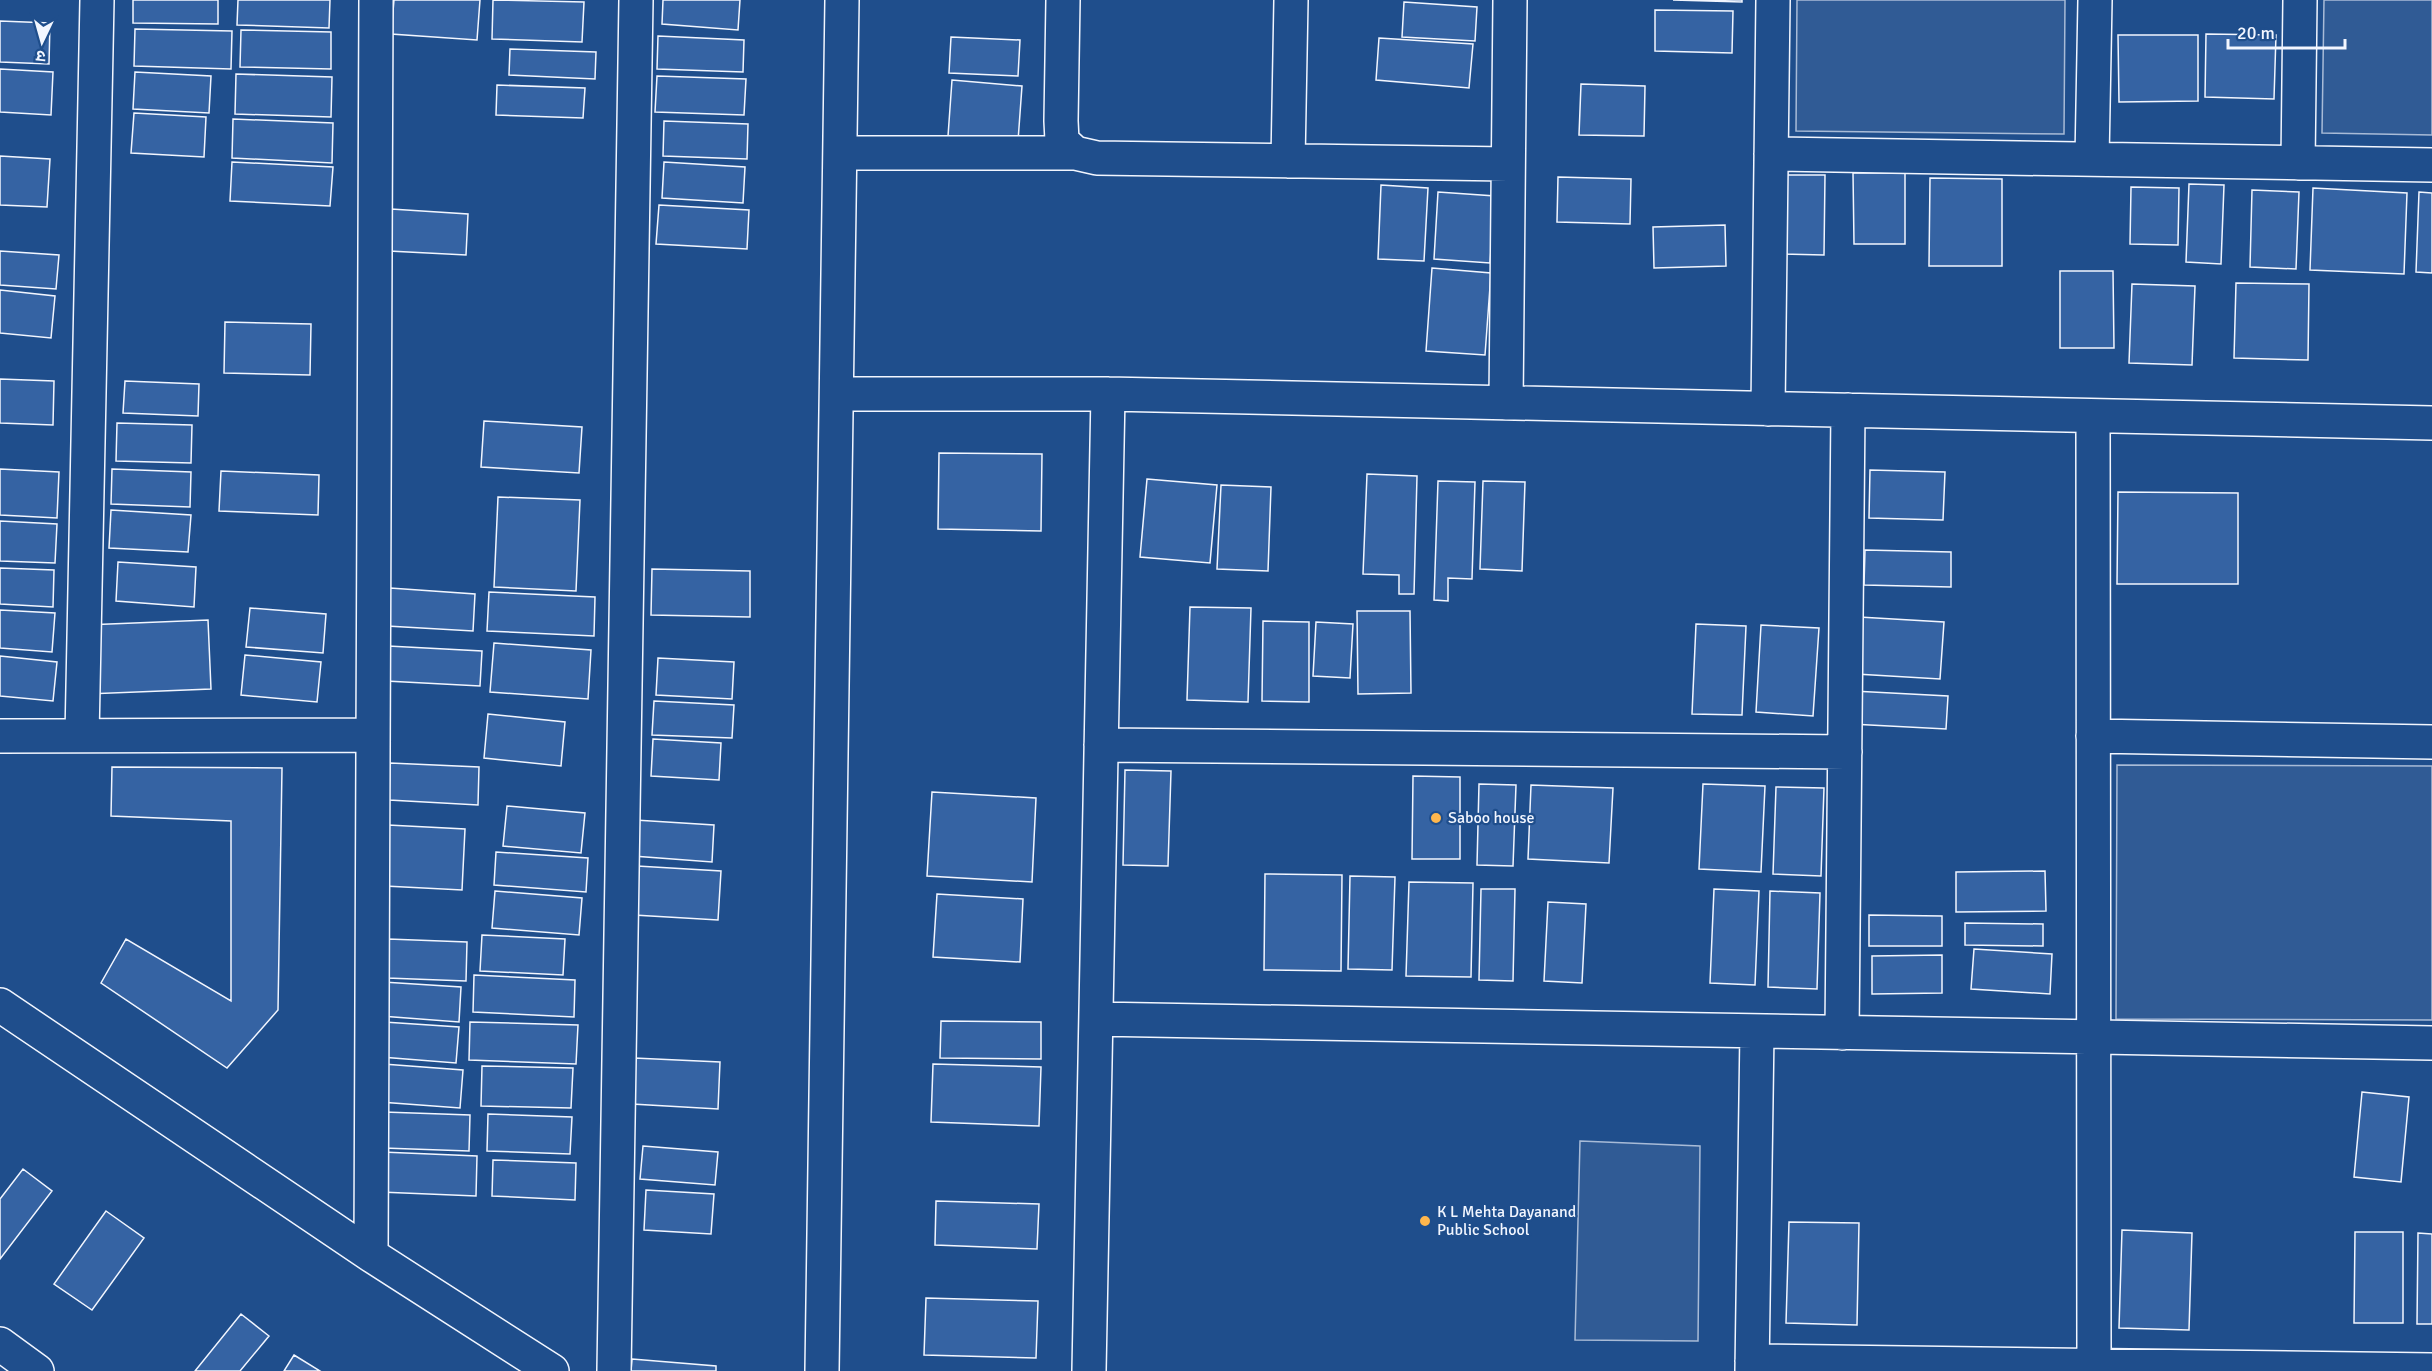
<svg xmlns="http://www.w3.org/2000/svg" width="2432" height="1371" font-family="Signika,'Noto Sans Devanagari',sans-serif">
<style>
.built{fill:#305b95;stroke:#a8bbd7;stroke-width:1.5}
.building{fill:#3563a3;stroke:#f2f6ff;stroke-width:1.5}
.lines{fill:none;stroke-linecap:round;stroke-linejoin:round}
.minor-casing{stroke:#f2f6ff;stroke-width:36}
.minor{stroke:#1f4e8c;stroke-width:33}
.poi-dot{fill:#ffb74d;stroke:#1f4e8c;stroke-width:2}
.labels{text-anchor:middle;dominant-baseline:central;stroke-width:4.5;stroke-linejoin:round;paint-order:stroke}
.poi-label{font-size:16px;fill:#f2f6ff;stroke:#1f4e8c;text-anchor:start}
</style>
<rect width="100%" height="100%" fill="#1f4e8c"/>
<path class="built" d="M1797,0h268l-1,134 -268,-3z
M2324,0h108v135l-110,-2z
M2117,765l315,1v254l-316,-1z
M1580,1141l120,5 -2,195 -123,-1z"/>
<path class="building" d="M133,0h85v24l-85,-1z
M238,0h92l-1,28 -92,-3z
M394,0h86l-3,40 -86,-6z
M493,0l91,2 -2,40 -90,-3z
M663,0h77l-2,30 -76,-6z
M1673,0h69v2z
M1404,2l73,5 -2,34 -73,-4z
M1655,10l78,1 -1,42 -77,-2z
M0,21l50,2 -1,41 -49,-2z
M135,29l97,2 -1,38 -97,-3z
M241,30l90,2v37l-91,-2z
M2206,34l70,1 -2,64 -69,-2z
M2118,35h80v66l-79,1z
M658,36l86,4 -1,32 -86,-3z
M951,37l69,3 -2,36 -69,-3z
M1379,38l94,6 -4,44 -93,-8z
M510,49l86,3 -1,27 -86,-4z
M0,69l53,3 -2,43 -51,-3z
M135,72l76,4 -2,37 -76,-4z
M236,74l96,3 -1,40 -96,-3z
M657,76l89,3 -2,36 -89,-3z
M952,80l70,6 -4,55 -70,-5z
M1581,84l64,2 -1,50 -65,-1z
M497,85l88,3 -2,30 -87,-3z
M134,113l72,4 -2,40 -73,-4z
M233,119l100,4 -1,40 -100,-5z
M664,121l84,3 -1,35 -84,-3z
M0,156l50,3 -3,48 -47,-2z
M232,162l101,5 -3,39 -100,-5z
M664,162l81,5 -2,36 -81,-5z
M1853,173h52v71h-51z
M1783,175h42l-1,80 -42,-1z
M1558,177l73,2 -1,45 -73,-2z
M1930,178l72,1v87h-73z
M2189,184l35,1 -3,79 -35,-2z
M1381,185l47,3 -4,73 -46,-2z
M2131,187l48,1 -1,57 -48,-1z
M2313,188l94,5 -3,81 -94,-4z
M2252,190l47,2 -3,77 -46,-2z
M1438,192l57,4 -5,67 -56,-4z
M2419,192l13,1v80l-16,-1z
M659,205l90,5 -2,39 -91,-5z
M391,209l77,5 -2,41 -77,-4z
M1725,225l1,41 -72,2 -1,-41z
M0,251l59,4 -3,34 -56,-4z
M1432,268l59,5 -6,82 -59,-4z
M2060,271h53l1,77h-54z
M2236,283l73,1 -1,76 -74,-2z
M2132,284l63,2 -3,79 -63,-2z
M0,290l55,6 -4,42 -51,-5z
M225,322l86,2 -1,51 -86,-2z
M0,379l54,2 -1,44 -53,-2z
M125,381l74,3 -1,32 -75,-3z
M484,421l98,6 -3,46 -98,-6z
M117,423l75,2 -1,38 -75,-2z
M939,453l103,1 -1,77 -103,-2z
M0,469l59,3 -2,46 -57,-3z
M112,469l79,3 -1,35 -79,-3z
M1870,470l75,2 -2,48 -74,-2z
M221,471l98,4 -1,40 -99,-4z
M1367,474l50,2 -3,118h-15v-19l-36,-1z
M1147,479l70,6 -7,78 -70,-6z
M1438,481l37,1 -3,97 -24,-1v23l-14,-1z
M1483,481l42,1 -3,89 -42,-2z
M1221,485l50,2 -3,84 -51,-2z
M2118,492l120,1v91h-121z
M498,497l82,3 -4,91 -82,-4z
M111,510l80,5 -3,37 -79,-4z
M0,521l57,3 -2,39 -55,-2z
M1865,550l86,2v35l-87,-2z
M118,562l78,5 -2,40 -78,-6z
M0,568l54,2 -1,37 -53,-3z
M652,569l98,2v46l-99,-2z
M390,588l85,6 -2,37 -86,-5z
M489,592l106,5 -1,39 -107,-5z
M1190,607l61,1 -3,94 -61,-2z
M250,608l76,6 -3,39 -77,-6z
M0,610l55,3 -3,39 -52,-4z
M1357,611h53l1,82 -53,1z
M1859,617l85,5 -4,57 -84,-5z
M208,620l3,69 -124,5 -2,-69z
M1263,621l46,1v80l-47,-1z
M1316,622l37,2 -3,54 -37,-2z
M1696,624l50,2 -4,89 -50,-1z
M1761,625l58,3 -6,88 -57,-4z
M494,643l97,7 -3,49 -98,-7z
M388,646l94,5 -2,35 -94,-5z
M245,655l76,7 -4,40 -76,-7z
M0,656l57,6 -4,39 -53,-5z
M658,658l76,4 -2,37 -76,-4z
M1853,691l95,5 -2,33 -95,-5z
M654,701l80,4 -2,33 -80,-3z
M488,714l77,8 -4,44 -77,-8z
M653,739l68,4 -2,37 -68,-4z
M390,763l89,4 -1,38 -89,-5z
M112,767l170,1 -4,242 -51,58 -126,-85 25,-44 105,62v-180l-120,-5z
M1125,770l46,1 -3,95 -45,-1z
M1413,776l47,1v82h-48z
M1479,784l37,1 -3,81 -36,-1z
M1703,784l62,2 -4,86 -62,-3z
M1531,785l82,3 -4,75 -81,-4z
M1776,787l48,1 -3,88 -48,-2z
M932,792l104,6 -4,84 -105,-6z
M507,806l78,7 -4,40 -78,-7z
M635,820l79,5 -2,37 -79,-6z
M388,825l77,4 -3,61 -77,-4z
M496,852l92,6 -2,34 -92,-7z
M637,866l84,5 -3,49 -84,-5z
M2045,871l1,40 -90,1v-40z
M1265,874l77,1 -1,96 -77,-1z
M1350,876l45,1 -3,93 -44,-1z
M1409,882l64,1 -2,94 -65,-1z
M1481,889h34l-2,92 -34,-1z
M1714,889l45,2 -4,94 -45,-2z
M495,891l87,7 -3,37 -87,-7z
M1770,891l50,2 -3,96 -49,-2z
M937,894l86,5 -3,63 -87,-5z
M1548,902l38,2 -4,79 -38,-2z
M1869,915l73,1v30h-73z
M1965,923l78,1v22l-78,-1z
M482,935l83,4 -2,36 -83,-4z
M388,939l79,3 -1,39 -79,-3z
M1974,949l78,5 -2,40 -79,-5z
M1942,955v38l-70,1v-38z
M474,975l101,5 -1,37 -101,-5z
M383,982l78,5 -2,35 -78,-6z
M941,1021l100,1v37l-101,-1z
M384,1022l75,5 -3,36 -75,-6z
M470,1022l108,3 -2,39 -107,-4z
M634,1058l86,4 -2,47 -86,-5z
M383,1064l80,6 -3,38 -80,-6z
M933,1064l108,3 -2,59 -108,-4z
M482,1066l91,2 -2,40 -90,-2z
M2362,1092l47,5 -8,85 -47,-5z
M384,1112l86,3 -1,36 -86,-3z
M488,1114l84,3 -2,37 -83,-3z
M643,1146l75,6 -3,33 -75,-6z
M382,1152l95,4 -1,40 -96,-4z
M493,1160l83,3 -1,37 -83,-4z
M23,1169l29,22 -52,68v-60z
M646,1190l68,4 -3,40 -67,-4z
M936,1201l103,3 -2,45 -102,-4z
M106,1211l38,27 -52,72 -38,-26z
M1789,1222l70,1 -2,102 -71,-2z
M2122,1230l70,3 -3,97 -70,-2z
M2355,1232h48v91h-49z
M2418,1233l14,1v90h-15z
M926,1298l112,3 -2,57 -112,-3z
M241,1314l28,22 -29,35h-45z
M294,1355l26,16h-36z
M632,1359l84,7v5h-85z"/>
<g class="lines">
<defs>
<path id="minor" d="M1063,0l-2,121 1,20 13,12 22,5 411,6
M840,153h235
M1771,154l661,11
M2092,159l3,-159
M1288,161l3,-161
M2298,163l2,-163
M837,394h271l1324,29
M1506,403l4,-403
M1768,409l5,-409
M2093,416l1,950
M0,736l373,-1
M82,736l15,-736
M2093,736l339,6
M1101,745l744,7
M0,1005l371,250 181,116
M1096,1019l1336,24
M1842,1033l6,-623
M371,1255l5,-1255
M0,1344l37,27
M1752,1361l680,9
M614,1371l22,-1371
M822,1371l20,-1371
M1089,1371l19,-977
M1752,1371l5,-340"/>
</defs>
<use href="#minor" class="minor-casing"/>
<use href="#minor" class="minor"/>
</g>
<g class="poi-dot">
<circle cx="1436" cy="818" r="6"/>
<circle cx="1425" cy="1221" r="6"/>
</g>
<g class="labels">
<g class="poi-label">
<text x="1448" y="818">Saboo house</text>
<text x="1437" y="1212">K L Mehta Dayanand<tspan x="1437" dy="18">Public School</tspan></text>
</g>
</g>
<g transform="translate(42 42) rotate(185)" stroke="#1f4e8c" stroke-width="4.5" paint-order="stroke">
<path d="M0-4.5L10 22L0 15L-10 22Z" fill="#f2f6ff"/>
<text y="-9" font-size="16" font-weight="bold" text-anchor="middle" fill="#f2f6ff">उ</text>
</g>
<path d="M2228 39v9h117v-9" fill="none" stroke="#f2f6ff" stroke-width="3"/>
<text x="2237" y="39" font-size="18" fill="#f2f6ff" stroke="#1f4e8c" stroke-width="4.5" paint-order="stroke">20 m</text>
</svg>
